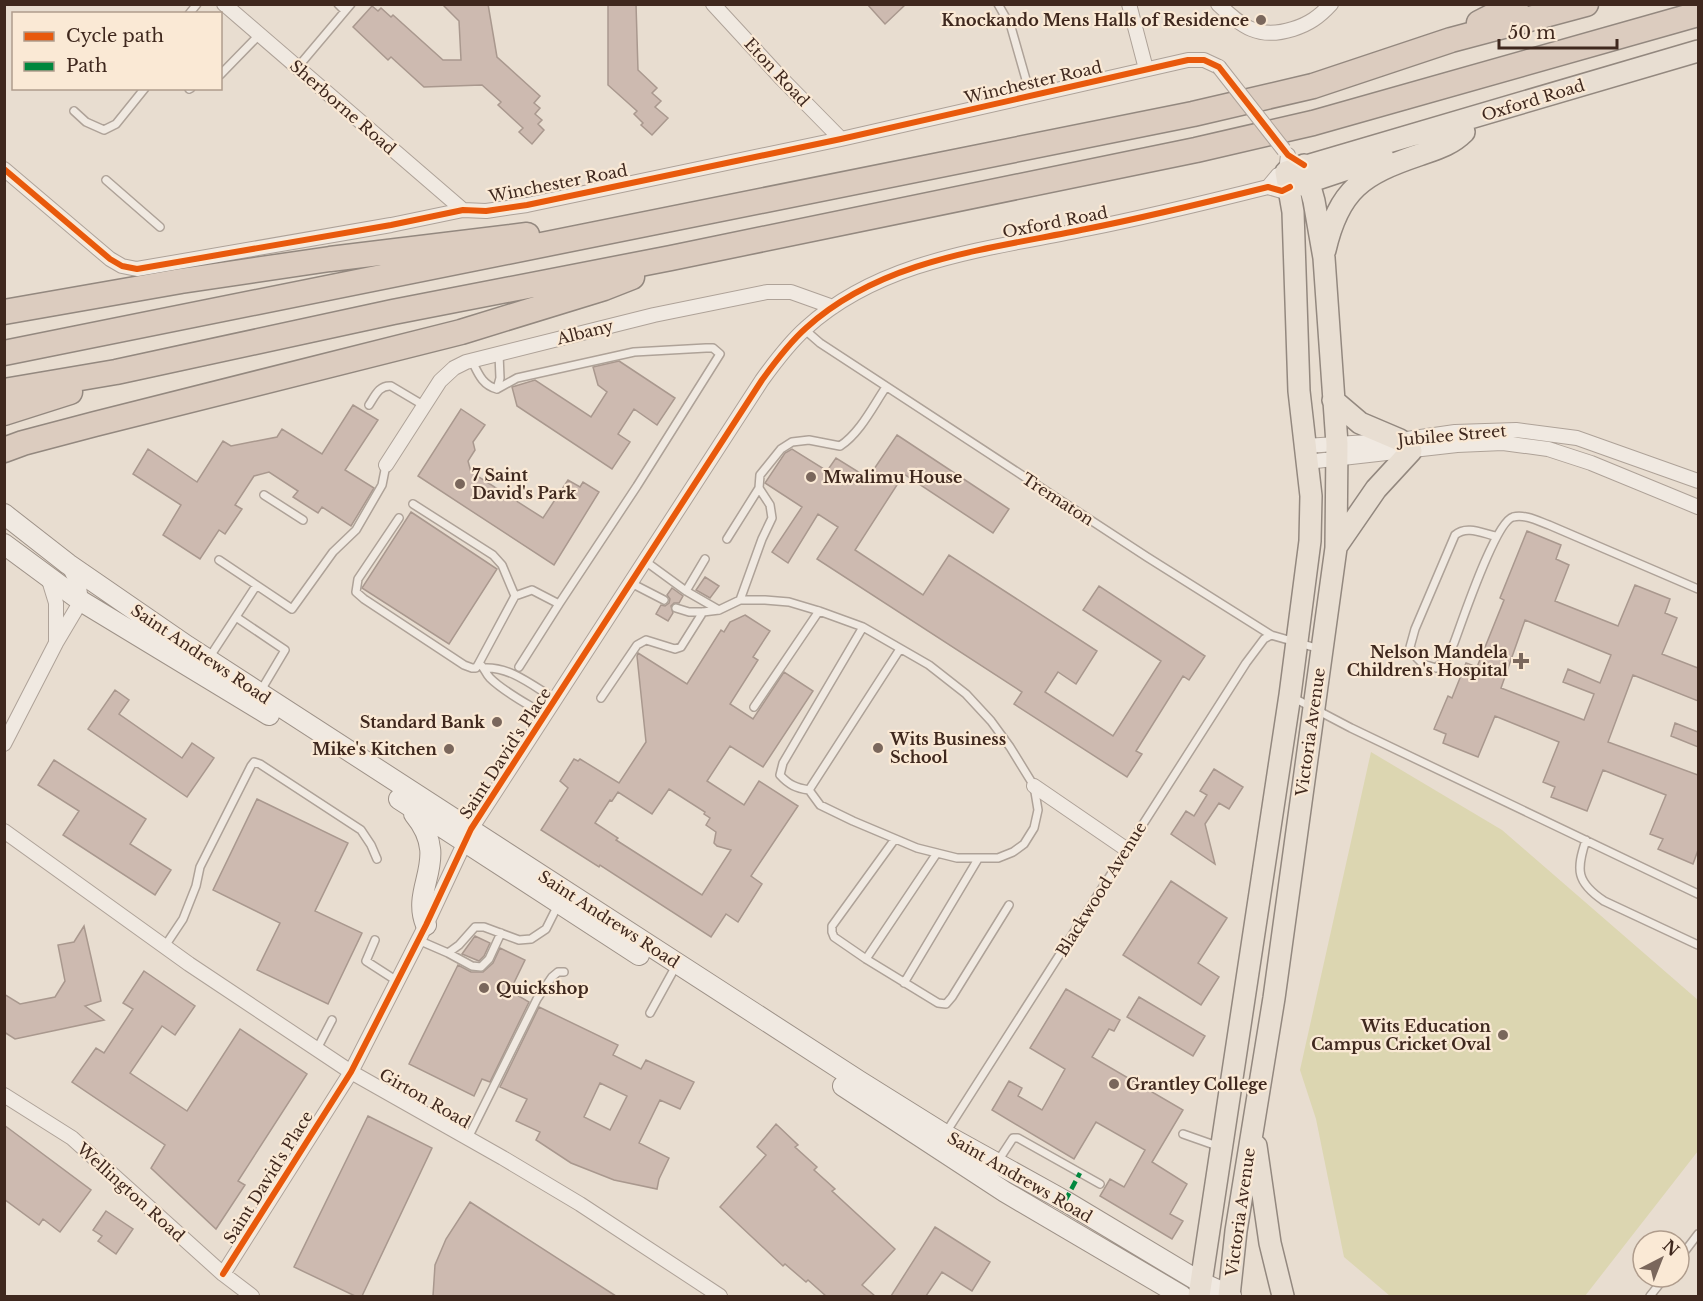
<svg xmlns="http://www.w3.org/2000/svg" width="1703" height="1301" font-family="'Libre Baskerville',serif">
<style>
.grass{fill:#dcd6b1}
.building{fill:#cdbab0;stroke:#a9988e;stroke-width:1.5;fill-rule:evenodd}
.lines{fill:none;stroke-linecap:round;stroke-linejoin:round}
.lane-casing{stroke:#aea298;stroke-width:10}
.street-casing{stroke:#aea298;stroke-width:16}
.secondary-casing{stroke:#9e9288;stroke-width:22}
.primary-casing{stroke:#93887f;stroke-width:24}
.highway-casing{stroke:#93887f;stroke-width:27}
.lane{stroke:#f0e9e1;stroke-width:7}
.street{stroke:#f0e9e1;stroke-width:14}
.secondary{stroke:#f0e9e1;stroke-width:20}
.primary{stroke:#e8ded2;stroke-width:21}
.highway{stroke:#dcccbf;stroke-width:24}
.street-bridge-casing{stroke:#aea298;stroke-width:16;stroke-linecap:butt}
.street-bridge{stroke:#f0e9e1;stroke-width:14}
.quiet{stroke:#00873e;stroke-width:4.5;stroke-dasharray:9 4.5;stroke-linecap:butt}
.cycleway-casing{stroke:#fae9d5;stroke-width:10}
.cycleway{stroke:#e8590c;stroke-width:6}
.poi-dot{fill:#7a675c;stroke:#fae9d5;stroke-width:2}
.labels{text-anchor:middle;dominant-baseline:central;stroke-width:4.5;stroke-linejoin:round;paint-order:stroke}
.poi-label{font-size:16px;font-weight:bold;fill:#3f281e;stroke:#fae9d5;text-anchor:end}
.street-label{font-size:16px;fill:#3f281e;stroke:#fae9d5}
</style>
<rect width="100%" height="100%" fill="#e8ddd0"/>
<path class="grass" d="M1371,752l131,78 196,170v151l-113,145h-195l-46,-39 -28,-138 -16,-49z"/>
<path class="building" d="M442,4h46l9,53 43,39 -6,7 6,5 -5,6 7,6 -4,4 6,6 -12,14 -13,-12 4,-4 -25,-23 3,-3 -19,-17 -58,2 -33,-30 -3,3 -35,-33 19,-21 6,5 3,-3 10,9 2,-2 50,45h18l-2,-39z
M608,4h28l2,66 19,18 -5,5 9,8 -6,6 13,11 -16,17 -11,-10 2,-2 -9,-9 3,-3 -29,-26z
M867,4h39l-21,20z
M619,361l56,37 -18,27 -23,-16 -16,25 12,8 -18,27 -95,-63 -5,-19 23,-7 56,37 16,-25 -9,-7 -5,-18z
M353,405l25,15 -33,50 29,18 -23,38 -29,-19 -4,6 -25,-16 5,-6 -29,-19 -15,4 -19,29 7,4 -17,25 -6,-4 -19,29 -37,-24 18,-30 -48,-31 15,-25 49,33 26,-41 8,5 46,-9 5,-8 40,25z
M461,409l24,16 -12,17 2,8 -7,11 3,11 72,46 25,-38 12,7 3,-5 16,10 -45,73 -136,-89z
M897,435l112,74 -16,24 -89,-59 -49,76 68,45 26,-40 148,96 -21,33 -18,-12 -13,20 68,44 48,-75 -78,-51 16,-24 106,70 -16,24 -6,-4 -47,75 6,3 -15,23 -113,-73 8,-12 -205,-133 21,-32 -20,-13 -30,49 -16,-11 30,-45 -37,-24 20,-30 7,-4 35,22 9,-13 32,20z
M411,512l86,57 -48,75 -87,-56z
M1527,531l34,14 -5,14 13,6 -14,36 63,25 17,-41 35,14 -5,14 12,5 -15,36 36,14v33l-65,-26 -25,67 90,33v75l-5,14 -35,-15 5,-10 -13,-5 16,-39 -63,-25 -16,41 -36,-14 4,-10 -12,-5 16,-40 -64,-26 -17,41 -35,-14 3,-9 -12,-5 14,-33 4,2 14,-35 11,4 27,-67 -4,-2zM1525,620l86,35 -11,28 -32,-14 -5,13 31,12 -10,26 -83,-32z
M705,577l14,9 -9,12 -14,-8z
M672,588l11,8 -4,7h-5l-3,3 2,7 -5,8 -12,-7 5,-9 4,1 4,-3 1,-4 -3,-4z
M745,615l25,16 -17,26 5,3 -28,44 23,15 31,-47 29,19 -50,76 -33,-21 -23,35 37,24 15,-24 39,25 -47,70 11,8 -24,38 -12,-8 -15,23 -111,-72 -1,2 -58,-37 27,-42 -8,-7 14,-22 4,2 2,-2 39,24 27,-41 -9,-86 1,-3 49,31 34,-54 3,2 6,-10zM669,789l36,23 -1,2 6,4 -4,7 10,7 -2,11 3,3 14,4 -29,45 -86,-55 2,-2 -23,-15 15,-23 2,1 6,-9 34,22z
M115,690l14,10 -10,14 63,44 10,-15 22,15 -27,39 -99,-68z
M1675,723l23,9v15l-27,-11z
M54,760l92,59 -16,25 41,26 -16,25 -92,-60 16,-24 -41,-26z
M1214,769l29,18 -14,22 -10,-6 -14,21 10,40 -44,-30 15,-23 8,5 13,-21 -7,-4z
M257,799l91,44 -33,68 47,22 -34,71 -71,-34 23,-47 -67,-33z
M1171,881l56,37 -29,45 21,14 -18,28 -78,-50z
M84,926l17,75 -16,5 19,14 -89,19 -11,-7v-38l16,10 35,-7 10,-16 -7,-36 16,-3z
M475,936l15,7 -6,13 -5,5 -17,-7z
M500,948l25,12 -15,31 19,11 -39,80 -8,-3 -8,17 -65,-32 49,-99 13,7h12l10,-9z
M144,971l51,35 -20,29 -13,-9 -32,47 57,38 53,-82 67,45 -69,107 7,4 -29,44 -65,-61 14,-23 -93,-63 24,-34 8,5 29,-44 -10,-6z
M1066,989l54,31 -6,11 -5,-2 -17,28 91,53 -31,52 35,22 -17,30 13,7 -11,18 -72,-43 10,-17 14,8 21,-37 -49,-28 -22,37 -82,-49 17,-29 13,7 -4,8 24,14 23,-41 -35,-21z
M1139,997l66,39 -12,20 -66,-39z
M539,1007l79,38 -5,10 28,14 5,-9 48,22 -14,27 -20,-9 -21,43 30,15 -10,21 -2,10 -43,-9 -43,-17 -35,-23 4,-8 -24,-11 11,-22 -27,-12zM600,1083l27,13 -17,34 -26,-13z
M368,1116l64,32 -70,148h-7l-61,-29z
M776,1124l22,21 -3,2 22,20 -3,3 21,19 -3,2 63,58 -33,36 13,11h-49l-18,-16 -2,2 -21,-18 -2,2 -63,-59 46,-52 -9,-8z
M4,1125l87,65 -31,42 -17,-13 -4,6 -35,-26z
M470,1202l146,94h-183l2,-31 11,-26z
M106,1211l27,18 -17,25 -18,-13 4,-5 -9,-6z
M935,1227l55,35 -18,29 -30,-19 -16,24h-35z"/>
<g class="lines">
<defs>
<path id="lane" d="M338,4l7,7
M998,4l13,23 20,70
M189,14l8,-10
M297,68l54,-64
M220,75l39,-40
M189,89l2,-1
M74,111l12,11 18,8 12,-6 29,-36
M106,180l54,47
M804,329l16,14 327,214 124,78 49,14
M472,361c6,12 10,24 25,28
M497,389l20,-11 117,-26 72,-4h7l7,6 -83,132 -78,118
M497,389l3,-11 -1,-24
M369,405c6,-9 10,-20 22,-19l32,19
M264,495l39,25
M413,504l80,51 9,10 13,31 -36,67c6,5 6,10 11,15 15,15 38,26 55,37
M399,518l-41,61 -2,13 8,7 100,66 8,3h4l3,-5
M1495,536c-13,-3 -29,-11 -40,-1l-40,94 -5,18 4,8 9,9 13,4 10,-9 8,-16c8,-21 41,-121 59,-126 12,-3 25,4 36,8l149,64
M727,539l32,-51 1,-13 21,-26 11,-7 17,-2 31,6c20,-13 33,-40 46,-59
M219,560l73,49 41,-57 23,-22 26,-45 4,-20
M645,561l41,30 19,-32
M631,583l33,17
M686,591l33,19
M515,596l17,-6 27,14 -40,63
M740,600l22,-61 10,-21 -2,-13 -11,-17
M676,608l13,4h14l16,-2 21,-10h25l24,2 30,9 44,16 66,38 37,29 25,27 19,26 24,39 4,24 -4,18 -10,16 -11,8 -15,6h-41l-40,-10 -64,-27 -33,-16 -11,-15 91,-141
M236,617l49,33 -25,42
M209,658l47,-72
M485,668c26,-1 48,18 70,31
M1292,697l59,31 347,166
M601,698l36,-53 9,-5 29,9 6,-2 22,-35
M754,707l65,-96
M809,790c-13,-2 -20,-5 -29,-15l3,-12 80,-136
M895,839l-63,87v6l2,5 32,22 72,44 8,1 6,-7 57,-92
M1586,840c-10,30 -10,42 18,61l94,44
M375,940l-9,21 31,20
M418,940l30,13 11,-8 16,-18h9l35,13 12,-1 15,-10 12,-24
M165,946l18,-27 13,-33 4,-19 51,-101 3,-4 6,2 101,66 10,15 6,14
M448,953l24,13 9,1 8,-8 12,-26
M866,959l71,-106
M904,983l74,-124
M650,1013l27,-49
M317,1049l15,-29
M945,1134l301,-471 18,-24 7,-4
M1183,1134l37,13
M468,1138l69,-139 15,-22 6,-5h6
M998,1161l15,-23h5l82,46
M1679,1259l19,-25
M1650,1296l15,-19"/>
<path id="street" d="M224,4l239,206
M713,4l69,75 59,60
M1129,4l17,65
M1218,4c25,23 40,36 75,25 16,-5 26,-12 38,-25
M4,169l106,90 12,7 15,3 254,-44 72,-15 23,1 41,-6 314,-66 347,-79h16l15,7
M1268,187l10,-12 8,-3 2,-17
M1305,446l95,-6 55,-8 61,-2 61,8 121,43
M1307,462l150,-17 46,-2 45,6 43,14 107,44
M386,465l54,-84 14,-13 12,-6 188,-47 113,-23h24l42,15
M48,577l8,26v38
M4,744l52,-101 25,-42 -2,-14 -10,-21
M1034,786l92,63
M4,831l185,133 162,108 152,86 77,46 140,92
M4,1095l68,43 151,136 29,22
M223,1274l128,-202 75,-147 45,-96 291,-449c13,-18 27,-37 44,-52 76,-69 183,-79 280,-99 61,-12 122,-27 182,-42l14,4 8,-4"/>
<path id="secondary" d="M4,514l64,50 119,82 672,435 85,53 121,67 135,81 31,14
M4,544l77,57 188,114
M399,799l240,156
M414,814c38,46 -4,72 12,111
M843,1086l162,106 177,104"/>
<path id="primary" d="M1296,186l87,-29
M1325,250c14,-61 38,-76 94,-95 17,-6 32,-10 45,-23
M1333,400l27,23 40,17
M1336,547l40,-58 35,-38
M1256,1146l14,97 13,53
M1199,1296l91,-601 20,-154 1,-45 -12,-105 -6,-179 -7,-40 412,-121
M1229,1296l7,-65 38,-233 62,-450 1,-104 -13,-186 -10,-57 -10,-36"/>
<path id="highway" d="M1479,23l37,-19
M4,312l177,-31 149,-22 197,-24
M4,353l1189,-239 120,-28 138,-46 135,-36
M4,391l112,-19 277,-60 278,-54 525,-108 117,-27 385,-109
M4,413l66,-21
M4,450l19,-7 72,-19 366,-92 143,-44 28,-11"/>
</defs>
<use href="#lane" class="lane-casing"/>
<use href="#street" class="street-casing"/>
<use href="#secondary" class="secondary-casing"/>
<use href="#primary" class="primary-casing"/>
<use href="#highway" class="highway-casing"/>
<use href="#lane" class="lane"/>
<use href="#street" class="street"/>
<use href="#secondary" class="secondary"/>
<use href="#primary" class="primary"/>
<use href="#highway" class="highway"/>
<defs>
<path id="street-bridge" d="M1219,67l65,83"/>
</defs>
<use href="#street-bridge" class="street-bridge-casing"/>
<use href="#street-bridge" class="street-bridge"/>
<path class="quiet" d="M1065,1201l15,-28"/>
<defs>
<path id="cycleway" d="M4,169l106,90 12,7 15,3 254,-44 72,-15 23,1 41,-6 314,-66 347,-79h16l15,7 69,88 16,10
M223,1274l128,-202 75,-147 45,-96 291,-449c13,-18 27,-37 44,-52 76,-69 183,-79 280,-99 61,-12 122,-27 182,-42l14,4 8,-4"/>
</defs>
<use href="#cycleway" class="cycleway-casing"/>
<use href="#cycleway" class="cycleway"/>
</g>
<g class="poi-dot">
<circle cx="1261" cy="20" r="6"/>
<circle cx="811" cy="477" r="6"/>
<circle cx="460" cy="484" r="6"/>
<path d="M1518 652h6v6h6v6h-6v6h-6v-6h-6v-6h6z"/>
<circle cx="497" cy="722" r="6"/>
<circle cx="878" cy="748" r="6"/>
<circle cx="449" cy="749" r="6"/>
<circle cx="484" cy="988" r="6"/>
<circle cx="1503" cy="1035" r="6"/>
<circle cx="1114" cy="1084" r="6"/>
</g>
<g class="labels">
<g class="poi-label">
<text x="1249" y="20">Knockando Mens Halls of Residence</text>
<text x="472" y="475" text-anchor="start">7 Saint<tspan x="472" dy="18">David's Park</tspan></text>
<text x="823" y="477" text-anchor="start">Mwalimu House</text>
<text x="1508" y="652">Nelson Mandela<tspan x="1508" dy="18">Children's Hospital</tspan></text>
<text x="485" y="722">Standard Bank</text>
<text x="890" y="739" text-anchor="start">Wits Business<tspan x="890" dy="18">School</tspan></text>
<text x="437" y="749">Mike's Kitchen</text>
<text x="496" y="988" text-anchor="start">Quickshop</text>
<text x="1491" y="1026">Wits Education<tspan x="1491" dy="18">Campus Cricket Oval</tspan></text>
<text x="1126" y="1084" text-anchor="start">Grantley College</text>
</g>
<g class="street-label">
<text transform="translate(777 72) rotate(47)">Eton Road</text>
<text transform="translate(1033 82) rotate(-13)">Winchester Road</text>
<text transform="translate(1533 100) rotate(-17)">Oxford Road</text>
<text transform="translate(343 107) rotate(41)">Sherborne Road</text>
<text transform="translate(558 183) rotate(-11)">Winchester Road</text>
<text transform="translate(1055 222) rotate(-11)">Oxford Road</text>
<text transform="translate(585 332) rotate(-14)">Albany</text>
<text transform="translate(1452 435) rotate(-5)">Jubilee Street</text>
<text transform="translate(1058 499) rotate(33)">Trematon</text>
<text transform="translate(201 654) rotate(34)">Saint Andrews Road</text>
<text transform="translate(1310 732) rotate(-82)">Victoria Avenue</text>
<text transform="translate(505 753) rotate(-57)">Saint David's Place</text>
<text transform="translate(1101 889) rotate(-58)">Blackwood Avenue</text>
<text transform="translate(609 919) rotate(33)">Saint Andrews Road</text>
<text transform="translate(425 1098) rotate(30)">Girton Road</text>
<text transform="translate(268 1177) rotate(-58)">Saint David's Place</text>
<text transform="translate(1020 1177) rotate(30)">Saint Andrews Road</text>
<text transform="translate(131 1192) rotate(42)">Wellington Road</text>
<text transform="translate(1240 1212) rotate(-82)">Victoria Avenue</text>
</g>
</g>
<rect width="1703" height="1301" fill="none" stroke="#3f281e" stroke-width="12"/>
<rect x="12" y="12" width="210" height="78" fill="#fae9d5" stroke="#af9c8c" stroke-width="1.5"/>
<rect x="24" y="32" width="30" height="9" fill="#e8590c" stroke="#af9c8c" stroke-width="1.5"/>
<text x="66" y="42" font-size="18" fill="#3f281e">Cycle path</text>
<rect x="24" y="62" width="30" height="9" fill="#00873e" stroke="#af9c8c" stroke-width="1.5"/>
<text x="66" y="72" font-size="18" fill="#3f281e">Path</text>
<g transform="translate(1661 1259) rotate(42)"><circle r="28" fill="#fae9d5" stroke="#af9c8c" stroke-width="1.5"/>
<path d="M0-4.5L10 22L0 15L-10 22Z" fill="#7a675c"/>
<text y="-9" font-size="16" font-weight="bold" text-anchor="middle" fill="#3f281e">N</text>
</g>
<path d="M1499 39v9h118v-9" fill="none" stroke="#3f281e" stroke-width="3"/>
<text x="1508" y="39" font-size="18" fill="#3f281e" stroke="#fae9d5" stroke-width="4.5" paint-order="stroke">50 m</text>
</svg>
